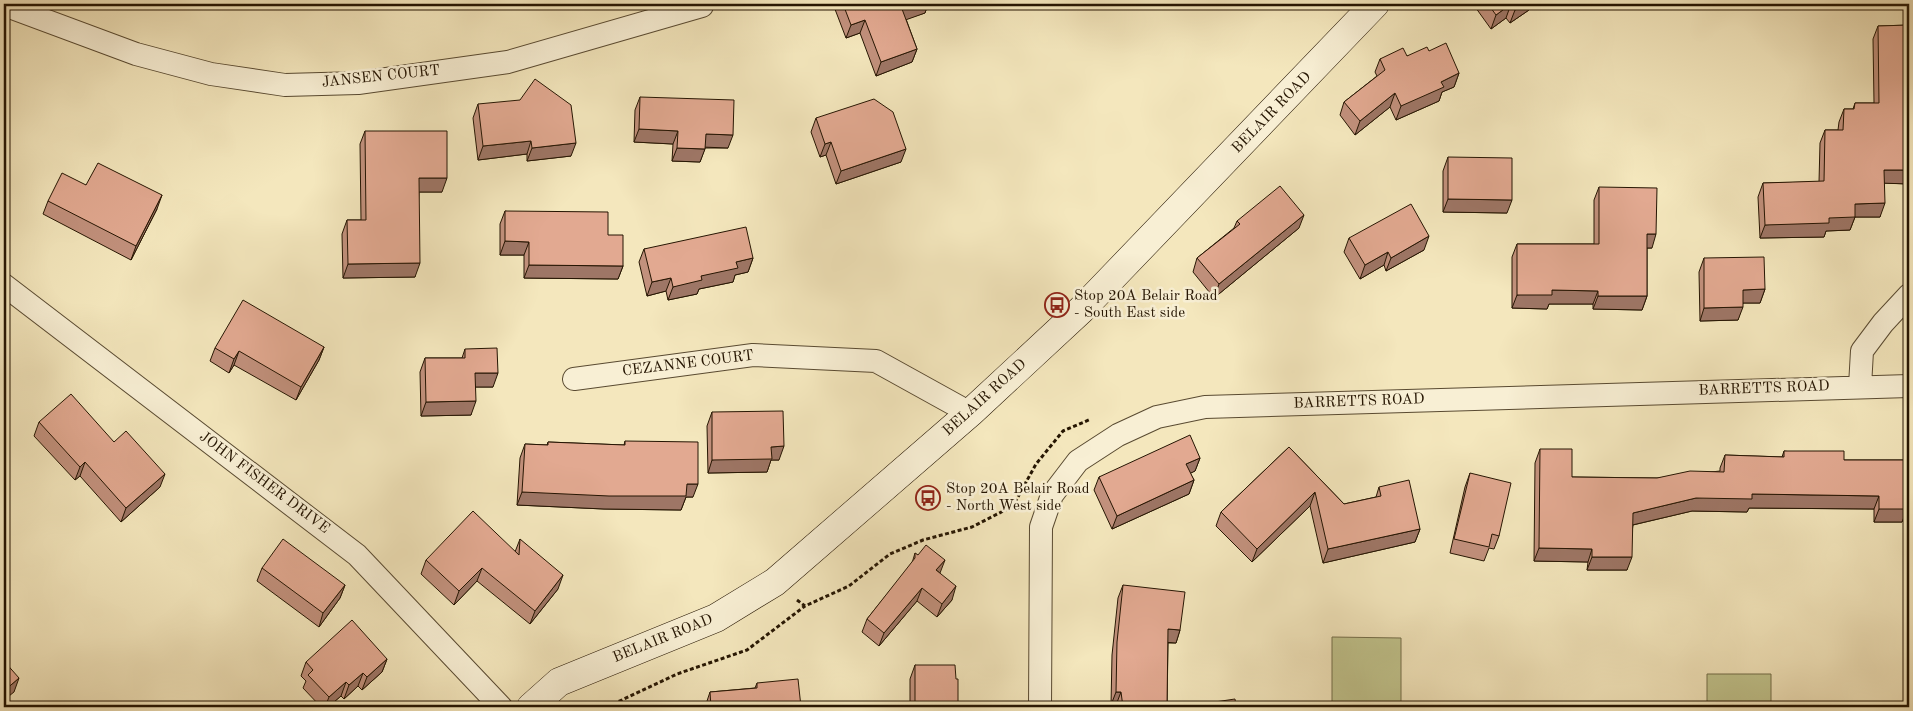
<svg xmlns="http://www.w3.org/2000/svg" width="1913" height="711" font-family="'Old Standard TT',serif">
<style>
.garden{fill:#c1c48d;stroke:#736c48}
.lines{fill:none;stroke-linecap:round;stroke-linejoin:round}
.minor-casing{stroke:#594a31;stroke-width:24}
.secondary-casing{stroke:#251502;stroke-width:29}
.path{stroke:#251502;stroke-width:3;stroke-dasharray:4 2.5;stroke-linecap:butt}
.minor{stroke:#f8efd4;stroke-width:22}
.secondary{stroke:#f8efd4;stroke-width:28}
.wall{fill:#c2917d;stroke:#251502}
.shaded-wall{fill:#9e7666;stroke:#251502}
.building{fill:#e2a991;stroke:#251502}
.labels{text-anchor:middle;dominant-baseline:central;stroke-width:5;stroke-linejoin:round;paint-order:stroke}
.street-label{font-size:15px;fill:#251502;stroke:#f8efd4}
.poi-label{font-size:15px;fill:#251502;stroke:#f8efd4;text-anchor:start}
</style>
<rect width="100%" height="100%" fill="#f4e7bd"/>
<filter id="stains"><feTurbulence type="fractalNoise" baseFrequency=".004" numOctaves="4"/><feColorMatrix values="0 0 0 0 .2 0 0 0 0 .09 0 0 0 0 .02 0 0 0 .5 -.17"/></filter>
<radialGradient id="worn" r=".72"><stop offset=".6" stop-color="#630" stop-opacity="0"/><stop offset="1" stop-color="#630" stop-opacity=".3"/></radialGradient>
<path class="garden" d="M1332,637l69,1v69h-69z
M1707,674h64v33h-64z"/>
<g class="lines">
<defs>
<path id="minor" d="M4,5l132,49 75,20 74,11 73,-2 150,-21 194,-56
M4,285l353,270 144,152
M574,379l179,-24 123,6 94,52
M1860,386l2,-35 21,-28 26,-28
M1040,707l1,-180 11,-32 26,-34 40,-26 39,-18 48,-10 704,-21"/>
<path id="secondary" d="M531,707l28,-25 157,-64 59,-36 195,-169 112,-104 293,-305"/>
</defs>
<use href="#minor" class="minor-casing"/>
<use href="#secondary" class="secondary-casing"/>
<path class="path" d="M797,600l8,6 44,-20 41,-32 33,-14 49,-13 41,-21 23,-42 27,-33 28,-12
M607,707l70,-33 70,-24 58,-44"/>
<use href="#minor" class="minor"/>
<use href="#secondary" class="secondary"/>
</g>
<path class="wall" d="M833,4h95l-3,9 -19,6 11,30 -5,13 -36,14 -16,-43 -14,5z
M1473,4h58l-2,6 -19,13 -4,-5 -15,11z
M1909,25v159l-25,-1 -4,34h-25l-5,13 -24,1 -2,6 -64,1 -2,-41 5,-14 56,-1 1,-39 5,-13h13l1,-8 5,-13h9l2,-6h19l-1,-64 5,-13z
M1429,51l30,22 -5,14 -12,5 -3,9 -43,19 -6,-13 -35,28 -15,-20 4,-13 33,-26 -2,-4 5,-13 27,-3z
M640,97l88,51h-23l-5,14 -28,-1 1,-17 -39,-2 1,-32z
M478,104l93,52 -44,5v-7l-49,6 -5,-42z
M816,118l85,44 -65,22 -10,-29 -6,2 -9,-25z
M365,131l77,61h-23l-4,85 -72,1 -1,-44 5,-14h14l-1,-76z
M1448,157l59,56 -64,-1v-41z
M86,185l71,24 -26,51 -88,-46 5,-13z
M1599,187l53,61h-5v48l-5,14 -49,-1v-5h-44l-2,5 -35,-1v-51l5,-13h77v-44z
M505,211l103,24 15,31 -5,13 -94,-1v-23h-24v-31z
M1237,221l62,7 -85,70 -21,-26 4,-14 37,-30z
M1349,238l75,12 -38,21 -2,-6 -24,14 -16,-27z
M644,249l109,9 -5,14 -13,3 -2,7 -34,7 -2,5 -29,6 -2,-9 -19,5 -8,-34z
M1704,258l61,31 -5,14h-17l-5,17 -38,1 -1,-49z
M324,347l-5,13 -23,40 -62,-35 -5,8 -19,-12 5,-13z
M465,349l28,38h-18l-4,28 -50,1 -1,-44 5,-14h37z
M712,412l67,48h-8l-4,12 -59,1 -1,-47z
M39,422l75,20 46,45 -39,35 -41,-46 -5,4 -41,-44z
M625,441l68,56h-7l-5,13 -77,-1 -87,-4 3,-47 5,-14 22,1 1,-3 76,3z
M1289,447l55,57 32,-7 3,-10 41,42 -5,13 -92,21 -13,-57 -58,56 -36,-36 5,-14z
M1540,449l32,28 85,1 63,-7v-3l5,-13 57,2 2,-6 60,9h65v52h-3l-4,10h-28v-13l-125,-1 -2,4 -55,-1 -59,14 -6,45h-40l1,-8 -54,-1 1,-98z
M1200,458l-5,13 -5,2 4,7 -5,14 -77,35 -18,-39 5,-13z
M1470,473l29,63 -5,13 -5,-1 -5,13 -34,-8 15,-66z
M520,539l38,50 -28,35 -53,-43 -23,24 -33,-31 5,-14 89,-8z
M915,553l25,20 12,27 -15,17 -20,-16 -38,45 -17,-14 5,-13 45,-56z
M262,568l83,17 -5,13 -21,29 -62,-46z
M1123,585l57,45 -4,13h-8l-1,64h-51v-2h-5l1,-50 6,-57z
M387,659l-5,13 -20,18 -4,-4 -14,13 -3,-3 -13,11h-7l-18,-19 3,-7 -5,-5 5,-14z
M915,665l41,14 2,28h-48v-28z
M757,683l44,24h-96l5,-15 45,-4z"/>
<path class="shaded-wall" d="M917,4h11l-3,9 -28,10 5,-14z
M1511,4l-5,14 -15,11 5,-14z
M1524,4h7l-2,6 -19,13 5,-13z
M865,20l-5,13 -14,5 5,-13z
M917,49l-5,13 -36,14 5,-14z
M1459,73l-5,14 -12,5 -3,9 -43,19 5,-14 40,-24z
M1395,93l-5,14 -35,28 5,-14z
M639,129l39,2 -5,13 -39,-2z
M706,134l27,1 -5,13 -27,-1z
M531,141l-4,13 -49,6 5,-14z
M831,142l-5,13 -6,2 5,-13z
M576,143l-5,13 -44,5 5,-13z
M677,148l28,1 -5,13 -28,-1z
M906,149l-5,13 -65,22 5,-13z
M1884,170h25v14l-30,-1z
M419,178h28l-5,14h-28z
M162,195l-5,14 -26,51 5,-14z
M1448,199l64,1 -5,13 -64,-1z
M1885,203l-5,14h-25l-5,13 -24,1 -2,6 -64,1 5,-13 64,-7 26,-14z
M1304,215l-5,13 -85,70 5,-14z
M1647,234h9l-4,14h-10z
M1429,236l-5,14 -38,21 5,-13z
M505,241l24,1 -5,13h-24z
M1388,252l-4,13 -24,14 5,-14z
M753,258l-5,14 -13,3 -2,7 -34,7 -2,5 -29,6 5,-13 63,-25z
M420,263l-5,14 -72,1 5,-14z
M529,265l94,1 -5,13 -94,-1z
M671,278l-5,13 -19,5 5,-14z
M1765,289l-5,14h-22l5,-13z
M1552,290l46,1 -5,13h-44l-2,5 -35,-1 5,-13z
M1598,296h49l-5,14 -49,-1z
M1743,307l-5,13 -38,1 4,-13z
M324,347l-5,13 -23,40 5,-13z
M239,351l-5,14 -5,8 5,-14z
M475,373h23l-5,14h-23z
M476,401l-5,14 -50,1 5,-14z
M784,446l-5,14h-8l-4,12 -59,1 4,-13 59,-13z
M1200,458l-5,13 -14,7 5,-14z
M85,462l-5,14 -5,4 5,-13z
M165,474l-5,13 -39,35 5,-14z
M1194,480l-5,14 -77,35 5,-13z
M687,484h11l-5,13h-7l-5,13 -77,-1 -87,-4 5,-13z
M1315,492l-5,14 -58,56 5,-13z
M1752,494l127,2 -5,13 -125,-1 -2,4 -55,-1 -64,15 5,-13 63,-15z
M1907,499h2v13h-3l-4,10h-28l5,-13z
M1420,529l-5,13 -92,21 5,-14z
M1539,548l53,1 -4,13 -54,-1z
M1592,557h40l-5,13h-40z
M945,560l-5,13 -4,-3z
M482,568l-5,13 -23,24 5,-14z
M563,575l-5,14 -28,35 5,-13z
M345,585l-5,13 -21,29 4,-14z
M956,586l-4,14 -15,17 5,-13z
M922,588l-5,13 -38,45 5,-13z
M1168,629l12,1 -4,13 -13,-1z
M387,659l-5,13 -20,18 5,-13z
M363,673l-5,13 -14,13 5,-14z
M19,678l-5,14 -10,8v-9z
M346,682l-5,14 -13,11h-3l4,-10z
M1116,692h5l-5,13h-5z"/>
<path class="building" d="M843,4h74l-15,5 15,40 -36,13 -16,-42 -14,5z
M1488,4h36l-9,6 -4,-6 -15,11z
M1909,25v145h-25l1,33 -30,1v13l-26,1v5l-64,2 -2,-42 61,-2 1,-51h18l1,-21h10l1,-6h24l-1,-77z
M1446,43l13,30 -18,9 3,5 -43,19 -6,-13 -35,28 -16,-19 41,-32 -5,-11 23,-11 4,8 20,-9 2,4z
M535,79l36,26 5,38 -44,5 -1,-7 -48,5 -5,-42 42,-4z
M640,97l94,3 -1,35 -27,-1 -1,15 -28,-1 1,-17 -39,-2z
M874,99l19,13 13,37 -65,22 -10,-29 -6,2 -9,-26z
M365,131h82v47h-28l1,85 -72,1 -1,-44h19z
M1448,157l64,1v42l-64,-1z
M98,163l64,32 -26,51 -88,-45 14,-28 24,12z
M1280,186l24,29 -85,69 -22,-26 43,-34 -3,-3z
M1599,187l58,1 -1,46h-9v62h-49v-5l-46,-1v5h-35v-51h82z
M1411,204l18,32 -38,22 -3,-6 -23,13 -16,-27z
M505,211l103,1v23h15v31l-94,-1v-23l-24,-1z
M746,227l7,31 -17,4 2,6 -37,8 1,4 -29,7 -2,-9 -19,4 -8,-33z
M1764,257l1,32 -22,1v17l-39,1v-50z
M243,300l81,47 -23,40 -62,-36 -5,8 -19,-11z
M497,348l1,25h-23l1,28 -50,1 -1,-44h40v-9z
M71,394l43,48 12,-11 39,43 -39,34 -41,-46 -5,5 -41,-45z
M783,411l1,35 -13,1 1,12 -60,1v-48z
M1190,435l10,23 -14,6 8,16 -77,36 -18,-39z
M625,441l73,1v42h-11l-1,12h-77l-87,-4 3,-48 23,1v-3l77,3z
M1289,447l55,57 37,-8 -2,-9 30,-7 11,49 -92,20 -13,-57 -58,57 -36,-37z
M1540,449h32v28l85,1 33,-7 34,1 1,-17 59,2v-6h60v9h65v39h-2v10h-28v-13l-127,-2v5l-56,-1 -63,15 -1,44h-40v-8l-53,-1z
M1470,473l41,10 -12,53 -7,-2 -3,13 -35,-8z
M473,511l46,44 1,-16 43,36 -28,36 -53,-43 -23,23 -33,-31z
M283,539l62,46 -22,28 -61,-45z
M926,545l19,15 -9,10 20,16 -14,18 -20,-16 -38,45 -17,-14 48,-61v-5l3,2z
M1123,585l62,7 -5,38 -12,-1 -1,78h-44l-2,-15h-5l1,-50z
M352,620l35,39 -20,18 -4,-4 -14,12 -3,-3 -17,15 -21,-22 5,-5 -7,-8z
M4,661l15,17 -15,13z
M915,665h40l1,14h2v28h-43z
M798,679l3,28h-90l-1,-15 47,-4v-5z
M1235,699l1,8h-55z"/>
<defs>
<symbol id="bus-ring" viewBox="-11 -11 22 22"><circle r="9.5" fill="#f8efd4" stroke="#8f2418" stroke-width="1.5"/><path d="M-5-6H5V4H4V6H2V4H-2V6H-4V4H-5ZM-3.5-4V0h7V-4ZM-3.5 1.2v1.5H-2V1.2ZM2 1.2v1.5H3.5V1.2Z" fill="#8f2418"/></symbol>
</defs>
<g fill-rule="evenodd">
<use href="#bus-ring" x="1043" y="291" width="28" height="28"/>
<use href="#bus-ring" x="914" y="484" width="28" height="28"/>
</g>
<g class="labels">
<g class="street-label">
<text transform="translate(381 77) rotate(-6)">JANSEN COURT</text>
<text transform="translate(1272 113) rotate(-46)">BELAIR ROAD</text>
<text transform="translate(688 364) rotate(-7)">CEZANNE COURT</text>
<text transform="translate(1764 389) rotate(-2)">BARRETTS ROAD</text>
<text transform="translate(985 398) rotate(-42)">BELAIR ROAD</text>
<text transform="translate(1359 402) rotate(-2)">BARRETTS ROAD</text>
<text transform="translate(264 483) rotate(37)">JOHN FISHER DRIVE</text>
<text transform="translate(663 639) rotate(-22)">BELAIR ROAD</text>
</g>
<g class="poi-label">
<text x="1074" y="296">Stop 20A Belair Road<tspan x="1074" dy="17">- South East side</tspan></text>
<text x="946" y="489">Stop 20A Belair Road<tspan x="946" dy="17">- North West side</tspan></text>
</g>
</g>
<rect width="1913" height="711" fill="none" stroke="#f4e7bd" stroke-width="20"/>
<rect x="5" y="5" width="1903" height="701" fill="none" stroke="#251502" stroke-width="2.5"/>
<rect x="10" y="10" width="1893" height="691" fill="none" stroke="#251502"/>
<rect width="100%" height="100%" filter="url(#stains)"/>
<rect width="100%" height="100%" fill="url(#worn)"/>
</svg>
